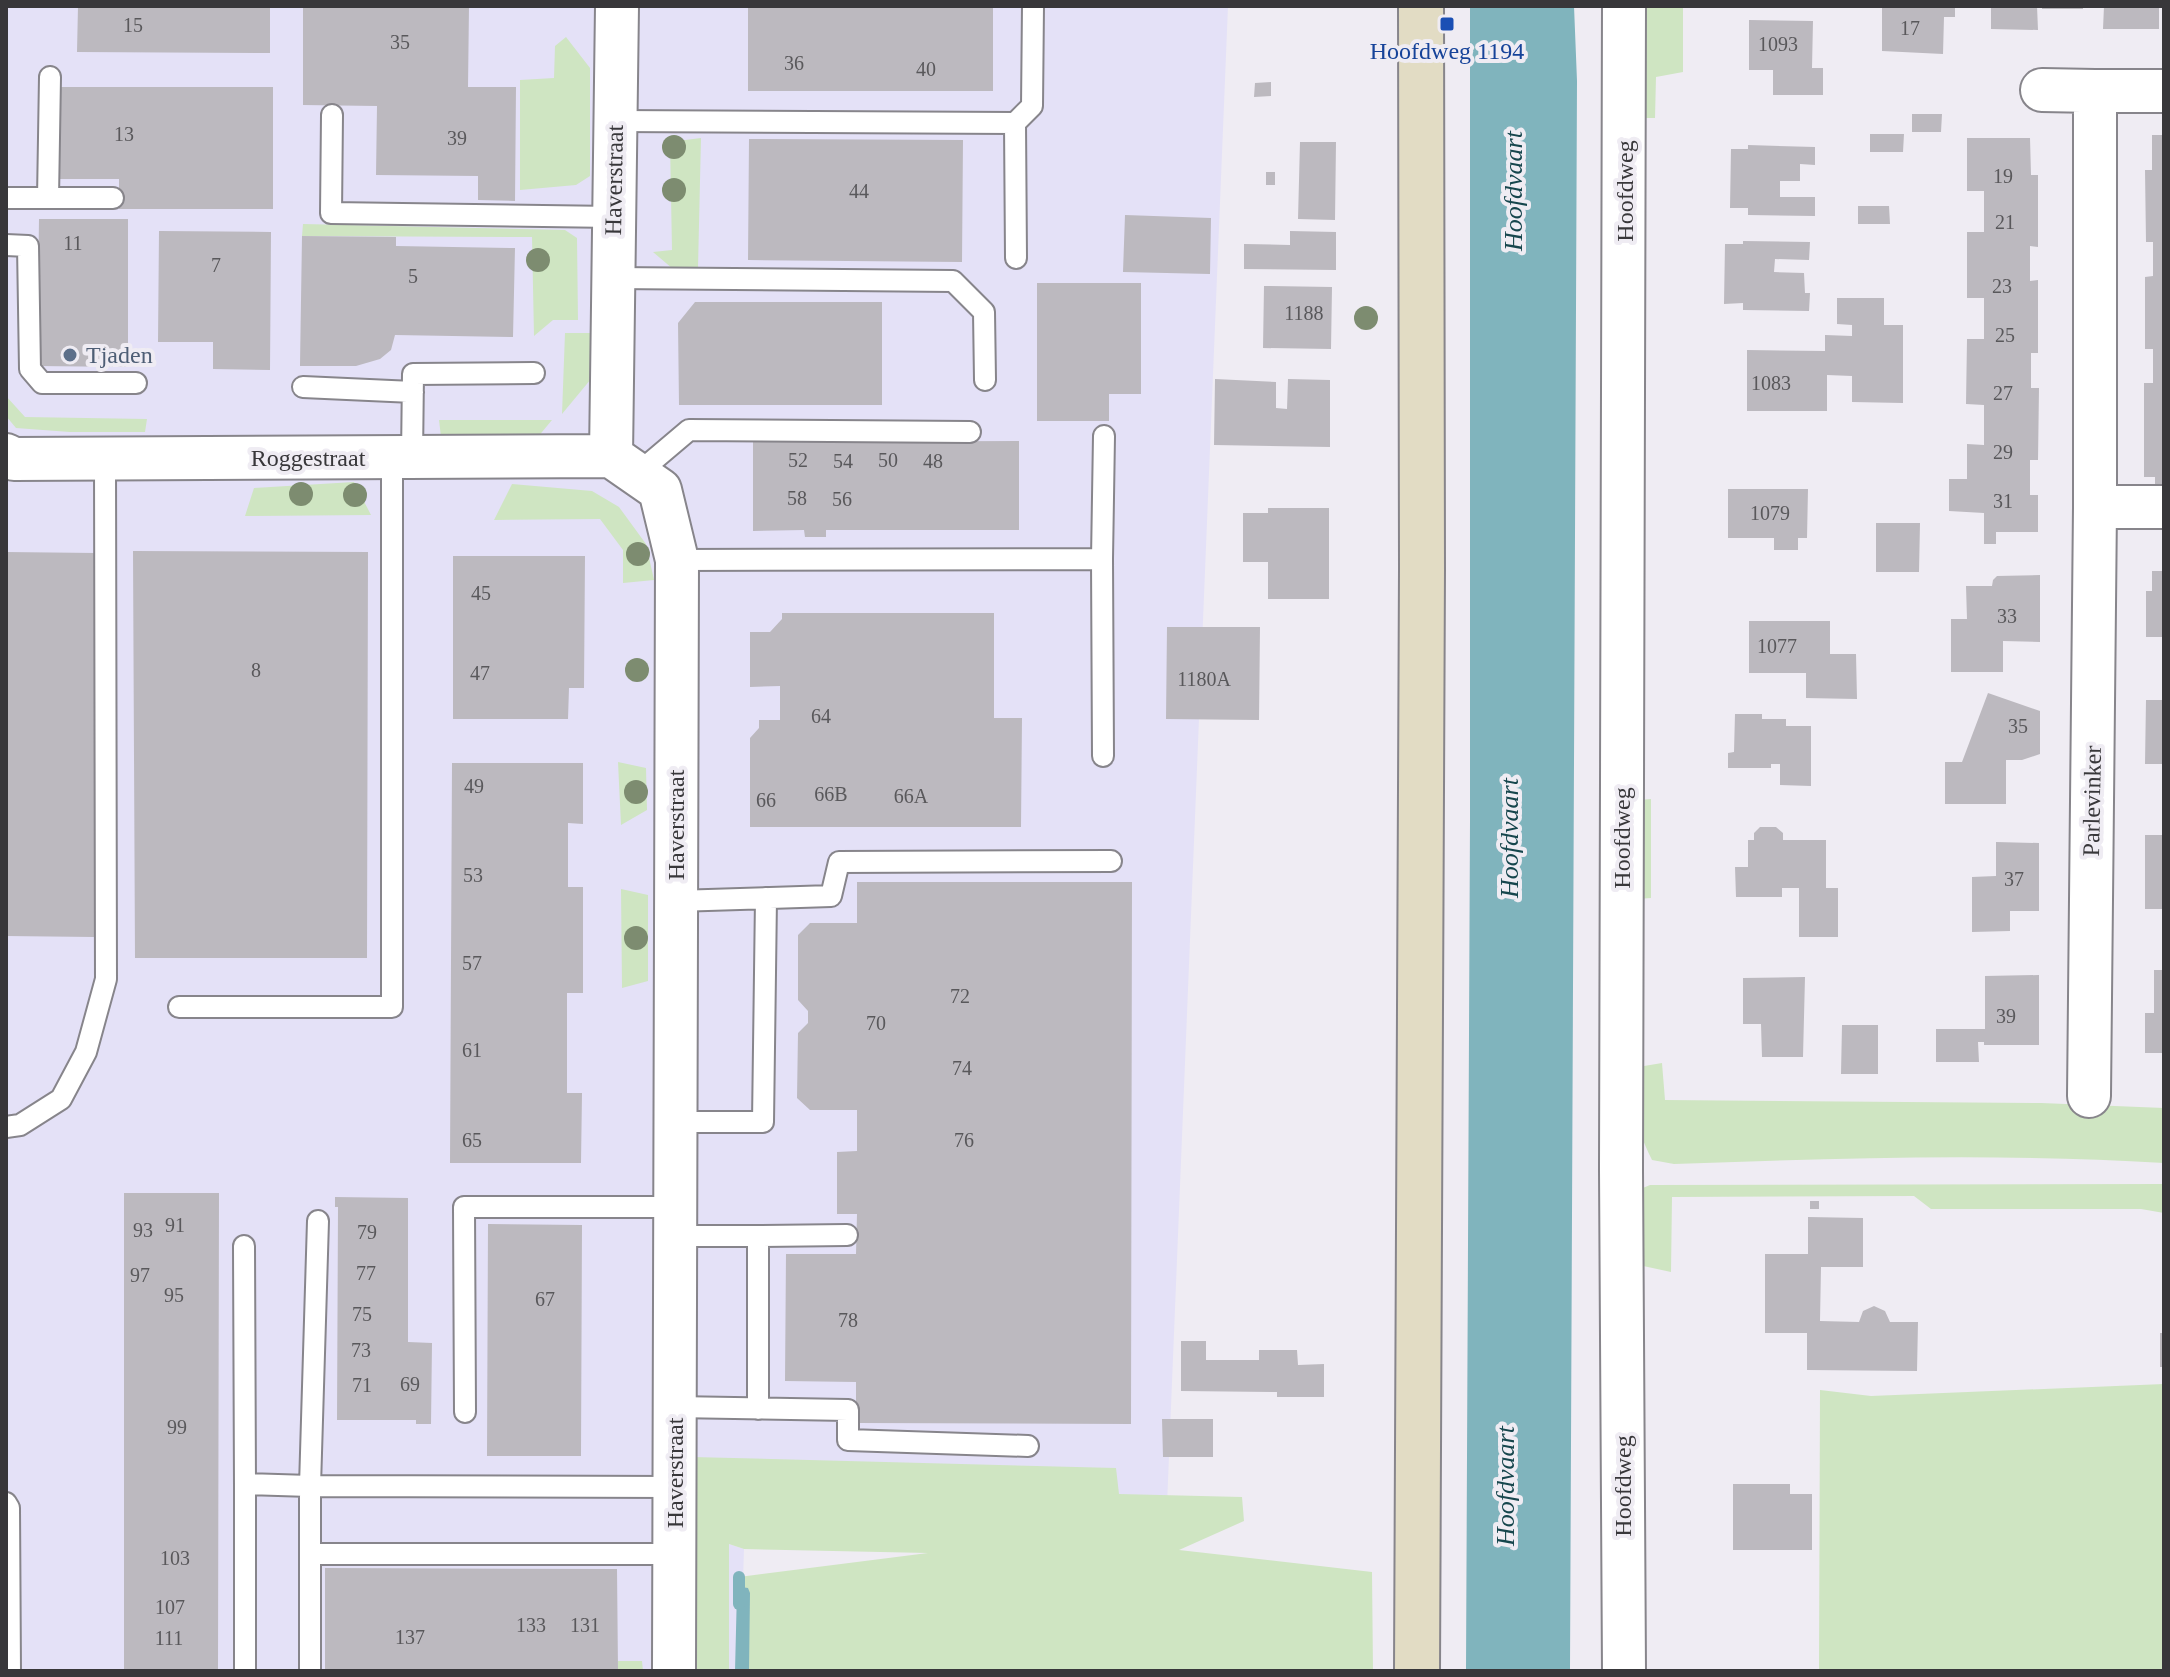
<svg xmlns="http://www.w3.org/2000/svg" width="2170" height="1677" font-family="Georgia,serif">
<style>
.industrial{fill:#e4e1f7}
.green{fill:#cfe5c2}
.water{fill:#80b4bd}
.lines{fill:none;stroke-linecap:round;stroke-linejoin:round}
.stream{stroke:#80b4bd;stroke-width:12}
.building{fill:#bcb9bf}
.lane-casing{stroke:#87858b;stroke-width:24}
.street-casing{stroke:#87858b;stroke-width:46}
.secondary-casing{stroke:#87858b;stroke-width:48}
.lane{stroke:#fff;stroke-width:20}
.street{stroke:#fff;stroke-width:42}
.secondary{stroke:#e2dcc4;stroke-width:44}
.tree{fill:#7d8c70}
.transit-dot{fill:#1a4fb4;stroke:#efecf3;stroke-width:3}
.service-dot{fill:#5c6f8a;stroke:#efecf3;stroke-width:3}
.labels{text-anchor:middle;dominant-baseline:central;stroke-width:8;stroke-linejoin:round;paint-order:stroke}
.number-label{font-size:20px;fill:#59585b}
.transit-label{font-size:24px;fill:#164399;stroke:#efecf3}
.street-label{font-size:24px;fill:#38373a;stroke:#efecf3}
.service-label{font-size:24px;fill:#4e5e75;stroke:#efecf3;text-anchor:start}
.water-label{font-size:26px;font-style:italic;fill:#16464d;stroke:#efecf3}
</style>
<rect width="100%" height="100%" fill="#efecf3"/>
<path class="industrial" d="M6,6h1222l-62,1524 -437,14 15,5 -4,122h-734z"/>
<path class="green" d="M1645,6h38v66l-27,5 -1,41h-11z
M566,37l24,31v108l-14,9 -56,5v-110l34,-2 1,-32z
M701,138l-3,130 -25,1 -20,-17 19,-2 -2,-108z
M303,224l262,6 12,8 1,82h-25l-19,16 -2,-99 -230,-1z
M565,333h27l-1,46 -29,35z
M6,396l19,21 122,2 -2,13h-75l-54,-4 -10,-12z
M439,420h113l-15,18 -96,-1z
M354,482l17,33 -126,1 9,-28z
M512,484l80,7 27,16 27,37 8,36 -31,3v-33l-23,-31 -106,1z
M618,762l28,6 1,42 -26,15z
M1651,799v99l-14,1 2,-99z
M621,889l27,6v86l-26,7z
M1662,1063l3,37 376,3 123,5v55c-164,-10 -326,-5 -490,1l-22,-4c-14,-28 -28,-66 -8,-94z
M2164,1184v29l-23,-4h-210l-17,-13 -242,1 -1,75 -37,-8 -3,-71 19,-8z
M2164,1384v287h-345l1,-281 51,6z
M692,1457l424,11 3,26 123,3 2,24 -65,29 193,22 1,99h-632l-2,-94 189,-24 -184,-4 -15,-5v127h-41z
M618,1661h24l1,10h-25z"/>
<path class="water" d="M1470,6h104l3,75 -7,1590h-104l4,-850z
M741,1587l7,1 2,5 -1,78h-14l2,-81z"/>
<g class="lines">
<path class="stream" d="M739,1577v27"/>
</g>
<path class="building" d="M78,6h192v47l-193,-1z
M303,6h166l-1,81h48l-1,114 -37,-1v-24l-102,-1 1,-69 -74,-1z
M748,6h245v85h-245z
M1903,6h52v11h-11l-1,37 -61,-3v-43z
M1991,6h46l1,24 -47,-1z
M2042,6h41v3h-41z
M2104,6h55v23h-56z
M1749,20l64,1 -1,47h11v27h-50v-25h-24z
M1271,82v14l-17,1 1,-14z
M60,87h213v122h-154v-30h-60z
M1912,114h30l-1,18h-29z
M1870,134h34l-1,18h-33z
M2152,135h12v358h-9v-16h-11v-94h9v-34h-8v-72l8,-1v-34h-7l-1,-72h7z
M1967,138h63l1,37h7v72l-8,-1v35l8,-1v73h-7v35h8l-1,72h-8v35h8v37h-42v12h-12v-31l-35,-2v-32h18v-35l17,1v-40l-18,-1 1,-65h17v-41h-17v-66h17v-41h-17z
M749,139l214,1 -1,122 -214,-2z
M1300,142h36l-1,78 -37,-1z
M1748,145l67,2v18l-15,-1v17h-20v16h35v19l-67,-1v-7h-18l1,-59h17z
M1266,172h9v13h-9z
M1858,206h31l1,18h-32z
M1125,215l86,3 -1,56 -87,-2z
M39,219h89v148l-91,-1z
M159,231l112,1 -1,138 -57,-1v-27h-55z
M1290,231l46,1v38l-92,-1v-25l46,1z
M302,236l94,1v9l119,2 -2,89 -118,-2 -4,15 -11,9 -24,7h-56z
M1743,241l67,1 -1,18 -34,-1 -1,13 30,1 1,20h5l-1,18 -66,-1v-7l-19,1 1,-60h18z
M1037,283h104v111h-32v27h-72z
M1264,286l68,1 -1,62 -68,-1z
M1837,298h47v27h19v78l-51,-1v-26l-25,-1v36h-80v-61l78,1v-16l27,1v-11l-15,-1z
M695,302h187v103h-203l-1,-82z
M1215,379l61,3v26l11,1 1,-30 42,1v67l-116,-2z
M1019,441v89h-193v7h-21l-1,-7 -51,1v-89z
M1728,489h80l-1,49h-9v12h-24v-12h-46z
M1268,508h61v91h-61v-37h-25v-49h25z
M1876,523h44l-1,49h-43z
M133,551l235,1 -1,406h-232z
M6,552l90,1 -2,384 -88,-1z
M453,556h132l-1,132h-15l-1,31h-115z
M2152,571h12v66h-18v-46h6z
M2040,575v67l-37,-1v31h-52v-53h16l-1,-33h26l1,-6 4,-4z
M782,613h212v105h28l-1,109h-271v-89l9,-10v-8h21v-34l-30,1v-55h20l12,-13z
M1749,621h81v33h26l1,45 -51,-1v-25h-57z
M1167,627h93l-1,93 -93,-1z
M1988,693l52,18v43l-18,6h-16v44h-61v-42h17z
M2146,700h18v64h-19z
M1735,714h27v5h24v7h25v60l-31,-1v-21h-9v4h-43v-15l6,-1z
M452,763h131v61l-15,-1v64h15v106h-16v100h15l-1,70h-131z
M1760,827h16l7,6v7h43v48h12v49h-39v-49h-17v9h-46l-1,-30h13v-27h6v-7z
M2145,835h19v74h-19z
M1996,842l43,1v68h-29v20l-38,1v-55l24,-1z
M857,882h275l-1,542 -275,-1v-41l-71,-1 1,-127h70l1,-40h-20v-62l20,-1v-41h-47l-13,-12 1,-65 10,-10v-12l-10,-11v-65l12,-12h47z
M2154,970h10v83h-19v-40h9z
M2039,975v70h-55v-3h-6l1,20h-43v-33h49v-53z
M1805,977l-2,80h-41l-1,-33h-18v-46z
M1842,1025h36v49h-37z
M124,1193h95l-1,478h-94z
M335,1197l73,1v144l24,1 -1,81h-15v-4h-79l1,-213h-3z
M1810,1201h9v8h-9z
M1808,1217l55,1v49h-42l-1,54 39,1 4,-11 11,-5 11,5 5,11h28l-1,49 -110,-1v-37h-42v-79h43z
M488,1224l94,1 -1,231h-94z
M2160,1333h4v34h-4z
M1181,1341h25v19h53v-10h38l1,15 26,-1v33h-47v-5l-96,-1z
M1162,1419h51v38h-50z
M1733,1484h57v10h22v56h-79z
M325,1568l292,1 1,102h-293z"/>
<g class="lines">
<defs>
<path id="lane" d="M332,115l-1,98 283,4
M615,121l400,2 1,135
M1015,123l17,-17 1,-100
M6,198h107
M48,198l2,-121
M6,245l22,1 2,123 12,14h94
M613,278l340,3 31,31 1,68
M303,387l110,5
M412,457l1,-83 121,-1
M637,474l52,-44 281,2
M1102,559l2,-123
M677,560l425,-1 1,197
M676,901l155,-5 8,-34 272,-1
M179,1007h213v-550
M675,1122h88l3,-224
M6,1127l14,-2 41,-26 25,-47 20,-73 -1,-520
M675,1236h83
M244,1246l1,238 65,2 8,-265
M675,1407l173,3v30l180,6
M758,1409v-173l89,-1
M465,1412l-1,-205h212
M245,1484v187
M6,1503l3,5 1,163
M310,1554v-68l365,1
M310,1671v-117h364"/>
<path id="street" d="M617,6l-6,450 49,34 17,70 -3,1111
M1624,6l-3,1164 3,501
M2042,90l53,1
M6,455l8,4 597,-3
M2095,507h69
M2089,1096l6,-589v-416h69"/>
<path id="secondary" d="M1417,1671l5,-1102 -1,-563"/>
</defs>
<use href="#lane" class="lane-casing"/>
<use href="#street" class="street-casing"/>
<use href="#secondary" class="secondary-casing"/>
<use href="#lane" class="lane"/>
<use href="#street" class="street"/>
<use href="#secondary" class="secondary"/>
</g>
<g class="tree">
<circle cx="674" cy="147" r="12"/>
<circle cx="674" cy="190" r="12"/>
<circle cx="538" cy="260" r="12"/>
<circle cx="1366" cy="318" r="12"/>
<circle cx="301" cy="494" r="12"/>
<circle cx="355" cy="495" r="12"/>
<circle cx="638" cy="554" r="12"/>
<circle cx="637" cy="670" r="12"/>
<circle cx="636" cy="792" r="12"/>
<circle cx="636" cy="938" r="12"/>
</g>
<rect class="transit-dot" x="1439" y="16" width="16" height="16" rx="4"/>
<circle class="service-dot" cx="70" cy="355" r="8"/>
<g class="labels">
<g class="number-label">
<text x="133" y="25">15</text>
<text x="1910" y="28">17</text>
<text x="400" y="42">35</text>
<text x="1778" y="44">1093</text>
<text x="794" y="63">36</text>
<text x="926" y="69">40</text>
<text x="124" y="134">13</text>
<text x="457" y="138">39</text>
<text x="2003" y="176">19</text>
<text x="859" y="191">44</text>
<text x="2005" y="222">21</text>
<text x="73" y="243">11</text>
<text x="216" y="265">7</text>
<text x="413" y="276">5</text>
<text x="2002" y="286">23</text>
<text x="1304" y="313">1188</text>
<text x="2005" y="335">25</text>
<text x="1771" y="383">1083</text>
<text x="2003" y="393">27</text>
<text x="2003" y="452">29</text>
<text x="798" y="460">52</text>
<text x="888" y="460">50</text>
<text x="843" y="461">54</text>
<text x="933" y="461">48</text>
<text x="797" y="498">58</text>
<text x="842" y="499">56</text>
<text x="2003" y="501">31</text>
<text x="1770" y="513">1079</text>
<text x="481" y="593">45</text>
<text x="2007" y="616">33</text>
<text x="1777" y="646">1077</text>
<text x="256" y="670">8</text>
<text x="480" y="673">47</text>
<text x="1204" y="679">1180A</text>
<text x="821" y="716">64</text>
<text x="2018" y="726">35</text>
<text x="474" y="786">49</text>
<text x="831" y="794">66B</text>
<text x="911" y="796">66A</text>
<text x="766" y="800">66</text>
<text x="473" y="875">53</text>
<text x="2014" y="879">37</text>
<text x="472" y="963">57</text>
<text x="960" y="996">72</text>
<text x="2006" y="1016">39</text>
<text x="876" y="1023">70</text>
<text x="472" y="1050">61</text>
<text x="962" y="1068">74</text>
<text x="472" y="1140">65</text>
<text x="964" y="1140">76</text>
<text x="175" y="1225">91</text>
<text x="143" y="1230">93</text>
<text x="367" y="1232">79</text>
<text x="366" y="1273">77</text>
<text x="140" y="1275">97</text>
<text x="174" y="1295">95</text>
<text x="545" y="1299">67</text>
<text x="362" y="1314">75</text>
<text x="848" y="1320">78</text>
<text x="361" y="1350">73</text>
<text x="410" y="1384">69</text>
<text x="362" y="1385">71</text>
<text x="177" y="1427">99</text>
<text x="175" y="1558">103</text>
<text x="170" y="1607">107</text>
<text x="531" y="1625">133</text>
<text x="585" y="1625">131</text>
<text x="410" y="1637">137</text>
<text x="169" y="1638">111</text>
</g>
<g class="transit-label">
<text x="1447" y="51">Hoofdweg 1194</text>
</g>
<g class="street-label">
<text transform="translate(614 180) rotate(-89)">Haverstraat</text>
<text transform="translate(1625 191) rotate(-90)">Hoofdweg</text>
<text x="308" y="458">Roggestraat</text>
<text transform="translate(2092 801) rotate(-89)">Parlevinker</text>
<text transform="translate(676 825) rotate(-90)">Haverstraat</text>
<text transform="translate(1622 838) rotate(-90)">Hoofdweg</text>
<text transform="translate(675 1473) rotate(-90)">Haverstraat</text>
<text transform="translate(1623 1486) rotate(-90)">Hoofdweg</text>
</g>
<g class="service-label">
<text x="86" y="355">Tjaden</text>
</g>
<g class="water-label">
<text transform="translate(1513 191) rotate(-90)">Hoofdvaart</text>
<text transform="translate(1509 838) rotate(-90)">Hoofdvaart</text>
<text transform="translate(1505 1486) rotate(-90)">Hoofdvaart</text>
</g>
</g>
<rect width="2170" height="1677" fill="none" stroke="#38373a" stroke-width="16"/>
</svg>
